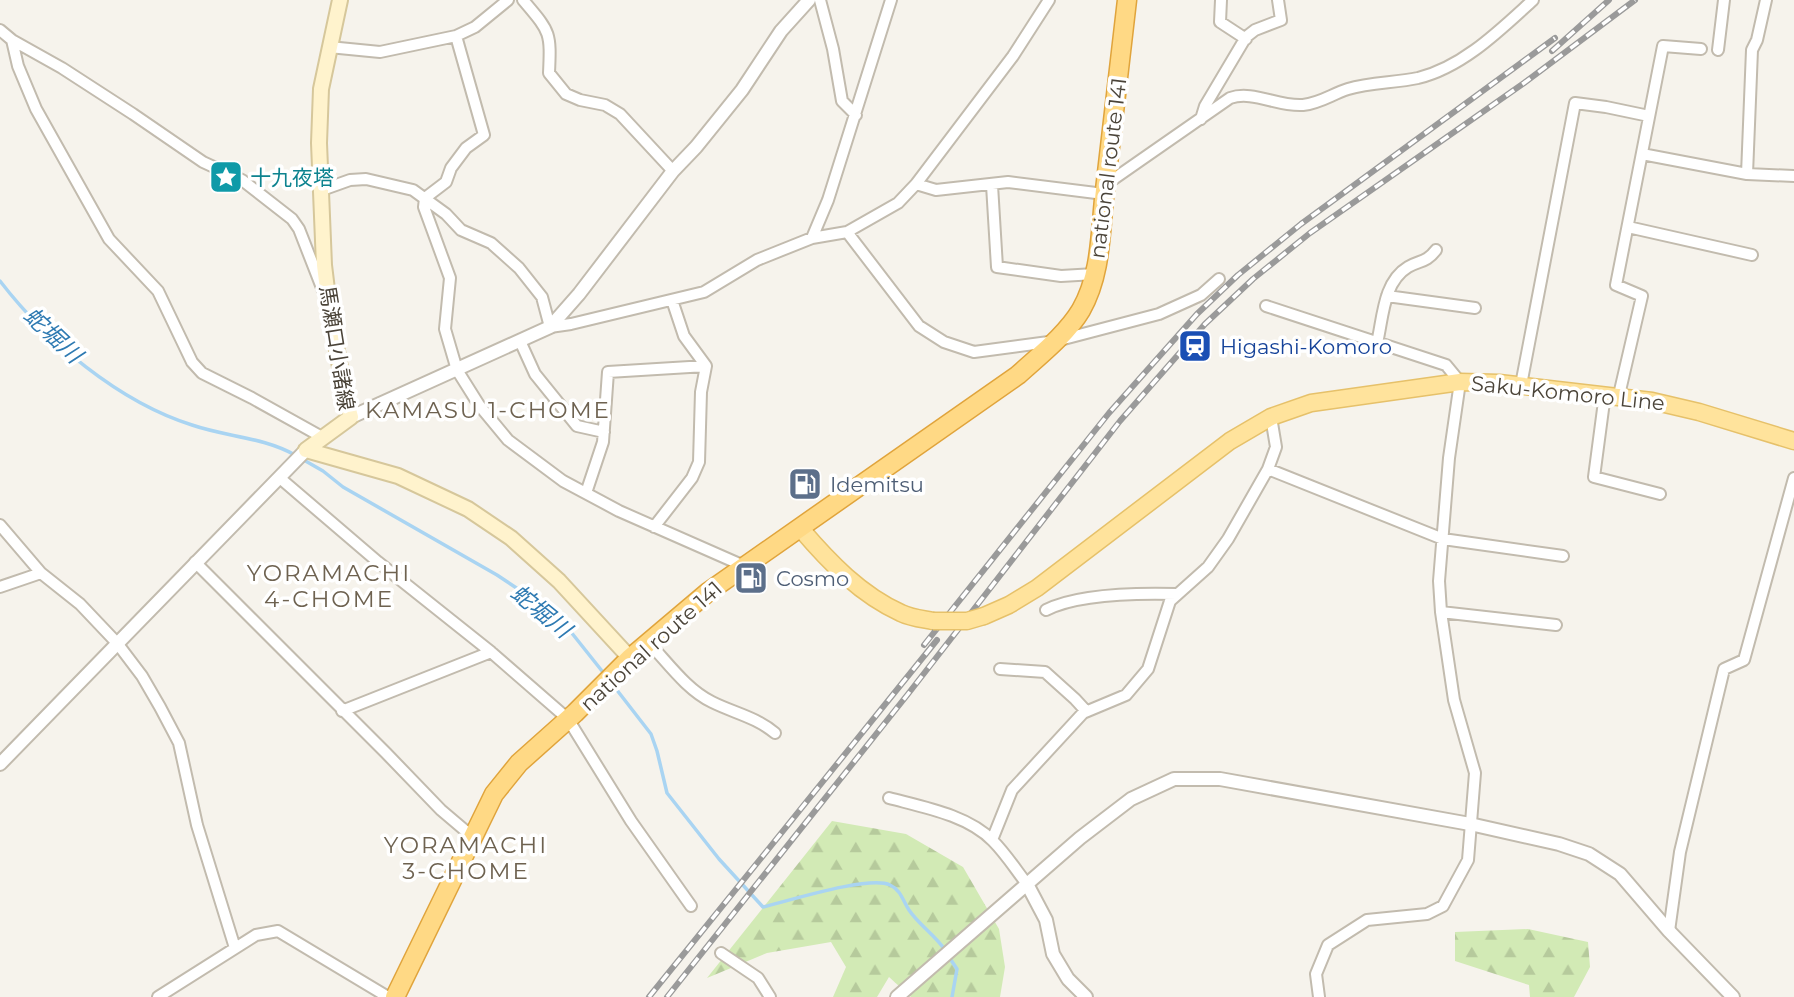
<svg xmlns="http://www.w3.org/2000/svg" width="1794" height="997" font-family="Montserrat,'Noto Sans JP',sans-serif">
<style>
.forest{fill:url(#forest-firs)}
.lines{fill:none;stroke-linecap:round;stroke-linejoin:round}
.stream{stroke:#a9d4f2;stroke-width:3.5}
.minor-casing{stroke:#c2bbae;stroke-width:14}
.tertiary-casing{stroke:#c2bbae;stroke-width:16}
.secondary-casing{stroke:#d6c79b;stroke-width:18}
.primary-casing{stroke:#e6c16a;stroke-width:19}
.trunk-casing{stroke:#e0a43c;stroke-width:21}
.minor{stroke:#fff;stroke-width:10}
.tertiary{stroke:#fff;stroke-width:12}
.secondary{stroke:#fff3cd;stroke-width:14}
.primary{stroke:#ffe39c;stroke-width:16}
.trunk{stroke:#ffd985;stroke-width:18}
.rail-casing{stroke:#9a9a9a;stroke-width:6}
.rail{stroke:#fff;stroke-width:3.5;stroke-dasharray:10;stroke-linecap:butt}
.primary-bridge-casing{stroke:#e6c16a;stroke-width:19;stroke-linecap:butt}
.primary-bridge{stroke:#ffe39c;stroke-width:16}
.labels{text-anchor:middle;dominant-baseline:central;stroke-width:7;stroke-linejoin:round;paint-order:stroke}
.street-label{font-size:21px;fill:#4b4439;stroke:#fff}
.culture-label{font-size:21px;fill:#0d838f;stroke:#fff;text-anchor:start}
.transit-label{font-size:21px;fill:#164399;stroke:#fff;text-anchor:start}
.service-label{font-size:21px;fill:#4e5e75;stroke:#fff;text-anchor:start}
.water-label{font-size:23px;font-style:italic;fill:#2e7ab2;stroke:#fff}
.neighbourhood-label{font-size:23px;letter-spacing:2px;fill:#6e6250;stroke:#fff}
</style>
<defs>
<pattern id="forest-firs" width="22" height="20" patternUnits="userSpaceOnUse" patternTransform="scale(1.75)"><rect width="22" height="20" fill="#d2eab5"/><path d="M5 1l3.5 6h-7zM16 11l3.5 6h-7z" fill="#b6ca9c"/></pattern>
</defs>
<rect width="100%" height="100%" fill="#f6f3ec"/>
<path class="forest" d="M832,821l74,13 57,33 36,62 6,38 -5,30h-89l-22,-20 -12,20h-44l13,-30 -15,-25 -64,11 -60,25z
M1528,929l60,13 2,25 -16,30h-44l-1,-12 -74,-24v-29z"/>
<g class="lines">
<path class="stream" d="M0,281c46,60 119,121 192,144 35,12 71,12 103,30
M302,459l21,12 20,16 154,88 30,20 40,32 39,49
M613,685l38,49 6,17 10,42 52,66 44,48c25,-6 107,-32 127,-22 11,5 13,16 19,25 10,15 26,25 36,40
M949,957l8,12 -5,28"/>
<defs>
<path id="minor" d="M523,0c27,32 28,31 26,73l17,21 14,6 25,5 15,9 53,57
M820,0l13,49 9,52 14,14
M1221,0l-1,22 26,17
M0,30l12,10 50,28 71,46 70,48 39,18 50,39 7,10 25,64
M12,40l6,26 18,43 73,130 49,52 34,71 10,11 50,25 70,39
M329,47l51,5 76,-16 19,-9 33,-27
M1718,50l6,-50
M1201,119l4,-13 41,-69 9,-7 26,-10 -3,-20
M1642,154l105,20 47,2
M1747,174l5,-124 5,-10 9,-40
M916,184l20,6 72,-8 96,12
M992,185l5,82 64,9 34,-2
M1105,185l125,-87c23,-8 48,9 73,7 18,-2 29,-11 45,-16 22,-7 47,-6 70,-11 45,-11 82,-48 115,-78
M322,190l28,-10 16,-1 47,11 33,24 15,16 30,13 28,25 23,29 8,30 21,-3 133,-32 53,-32 55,-22 35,-6 51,-29 18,-19 97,-128 36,-56
M425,198l-1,9 26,71 -5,51 12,41 22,35 29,35 55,41 56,30 125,55
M425,198l21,-16 5,-14 15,-20 18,-13 -28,-99
M1628,227l124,28
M847,232l72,94 25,16 30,10 82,-11 103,-27 42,-19 18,-16
M812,238l16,-38 63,-200
M1387,296l88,12
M672,300l12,36 22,30
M1266,306l180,59 14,17 -11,76 -10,123 2,31 13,88 21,73 -7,87 -25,46 -16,8 -60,6 -39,25 -12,29 3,23
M520,341l15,33 42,52 27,6
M1377,343c6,-25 6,-61 31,-76 12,-7 18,-4 28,-17
M1521,385l54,-282 31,4 43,9
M1605,394l-11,83 66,17
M1619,395l23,-99 -26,-11 47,-239 38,3
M1268,469l175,70 120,17
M281,479l97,83 113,90 77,67 63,102 60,85
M586,493l17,-51 5,-70 98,-6 -5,26 -2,70 -7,16 -38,49
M0,525l41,48 39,31 37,39 25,33 18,31 19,36 18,82 38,123
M195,562l191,191 55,57 33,28
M0,587l41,-14
M1046,610c33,-17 93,-17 131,-16
M1441,612l115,13
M649,643c19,20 38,47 63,59 22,11 44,15 63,31
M1000,669l45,3 30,27 11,12
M342,711l149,-59
M889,798c34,9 79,17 104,43 13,13 23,29 34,43
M992,840l20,-50 71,-77 43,-18 22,-26 22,-68 38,-34 20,-28 40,-70 8,-22 -5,-30
M1669,931l11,-79 44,-183 20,-9 50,-182
M721,953l37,25 12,19
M158,997l98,-62 22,-4 110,66"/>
<path id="tertiary" d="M351,417l199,-90 29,-33 94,-123 23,-24 46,-57 39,-59 28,-31
M0,764l306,-314
M1027,884l19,36 7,34 15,25 18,18
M897,997l183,-159 51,-39 43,-20h46l250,45 89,20 30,10 31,20 49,57 64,66"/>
<path id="secondary" d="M306,450l45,-33 -6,-22 -16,-89 -5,-41 -5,-122 2,-54 19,-89
M306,450l92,26 70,33 43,29 48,43 71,77"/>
<path id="primary" d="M801,529c28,33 60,66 100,84 10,5 22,6 32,8
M984,616l25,-11 28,-17 193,-147 41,-24 40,-14 149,-21 39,1 153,18 47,11 95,29"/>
<path id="trunk" d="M395,997l99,-203 25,-31 56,-50 55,-55 78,-66 310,-217c22,-20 48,-40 63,-65 21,-37 19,-79 24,-120 7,-63 15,-127 22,-190"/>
</defs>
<use href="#minor" class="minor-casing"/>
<use href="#tertiary" class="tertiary-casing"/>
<use href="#secondary" class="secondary-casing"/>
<use href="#primary" class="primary-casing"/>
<use href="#trunk" class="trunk-casing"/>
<use href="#minor" class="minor"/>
<use href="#tertiary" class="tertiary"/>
<use href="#secondary" class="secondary"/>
<use href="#primary" class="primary"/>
<use href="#trunk" class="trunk"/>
<defs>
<path id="rail" d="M1552,51l57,-51
M924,645l185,-232 88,-99 41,-39 63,-51 254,-186
M649,997l288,-357
M667,997l241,-303 212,-273 85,-97 48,-45 57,-46 214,-150 111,-83"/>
</defs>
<use href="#rail" class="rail-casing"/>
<use href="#rail" class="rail"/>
<defs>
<path id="primary-bridge" d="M933,621h34l17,-5"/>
</defs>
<use href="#primary-bridge" class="primary-bridge-casing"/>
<use href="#primary-bridge" class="primary-bridge"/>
</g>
<defs>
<symbol id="sight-square" viewBox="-11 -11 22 22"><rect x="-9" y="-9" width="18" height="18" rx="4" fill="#0f9aa8" stroke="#fff"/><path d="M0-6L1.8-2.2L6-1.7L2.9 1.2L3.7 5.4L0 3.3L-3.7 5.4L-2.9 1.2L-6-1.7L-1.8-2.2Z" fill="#fff"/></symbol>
<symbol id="station-square" viewBox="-11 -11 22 22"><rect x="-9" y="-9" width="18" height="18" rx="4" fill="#1a4fb4" stroke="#fff"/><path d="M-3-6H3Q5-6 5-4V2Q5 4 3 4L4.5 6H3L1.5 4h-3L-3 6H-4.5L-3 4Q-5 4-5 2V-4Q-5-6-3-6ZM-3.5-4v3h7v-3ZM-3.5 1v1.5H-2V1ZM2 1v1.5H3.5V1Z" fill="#fff"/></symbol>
<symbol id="fuel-square" viewBox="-11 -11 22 22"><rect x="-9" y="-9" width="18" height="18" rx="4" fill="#5c6f8a" stroke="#fff"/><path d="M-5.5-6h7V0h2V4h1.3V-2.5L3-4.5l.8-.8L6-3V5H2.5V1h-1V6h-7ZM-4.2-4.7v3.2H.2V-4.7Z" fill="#fff"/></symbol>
</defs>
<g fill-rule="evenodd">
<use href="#sight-square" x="207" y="158" width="38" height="38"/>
<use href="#station-square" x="1176" y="327" width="38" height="38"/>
<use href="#fuel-square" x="786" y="465" width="38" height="38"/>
<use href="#fuel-square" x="732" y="559" width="38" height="38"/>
</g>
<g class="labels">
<g class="street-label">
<text transform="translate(1108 168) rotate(-83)">national route 141</text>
<text transform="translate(337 348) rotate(81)">馬瀬口小諸線</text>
<text transform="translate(1568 393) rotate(6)">Saku-Komoro Line</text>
<text transform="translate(651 646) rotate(-42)">national route 141</text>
</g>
<g class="culture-label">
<text x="250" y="177">十九夜塔</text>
</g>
<g class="transit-label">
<text x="1220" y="346">Higashi-Komoro</text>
</g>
<g class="service-label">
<text x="830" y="484">Idemitsu</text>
<text x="776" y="578">Cosmo</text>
</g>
<g class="water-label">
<text transform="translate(53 335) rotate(43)">蛇堀川</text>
<text transform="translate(541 611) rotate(39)">蛇堀川</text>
</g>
<g class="neighbourhood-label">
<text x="488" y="410">KAMASU 1-CHOME</text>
<text x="329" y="573">YORAMACHI<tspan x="329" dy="26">4-CHOME</tspan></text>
<text x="466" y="845">YORAMACHI<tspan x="466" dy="26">3-CHOME</tspan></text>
</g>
</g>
</svg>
